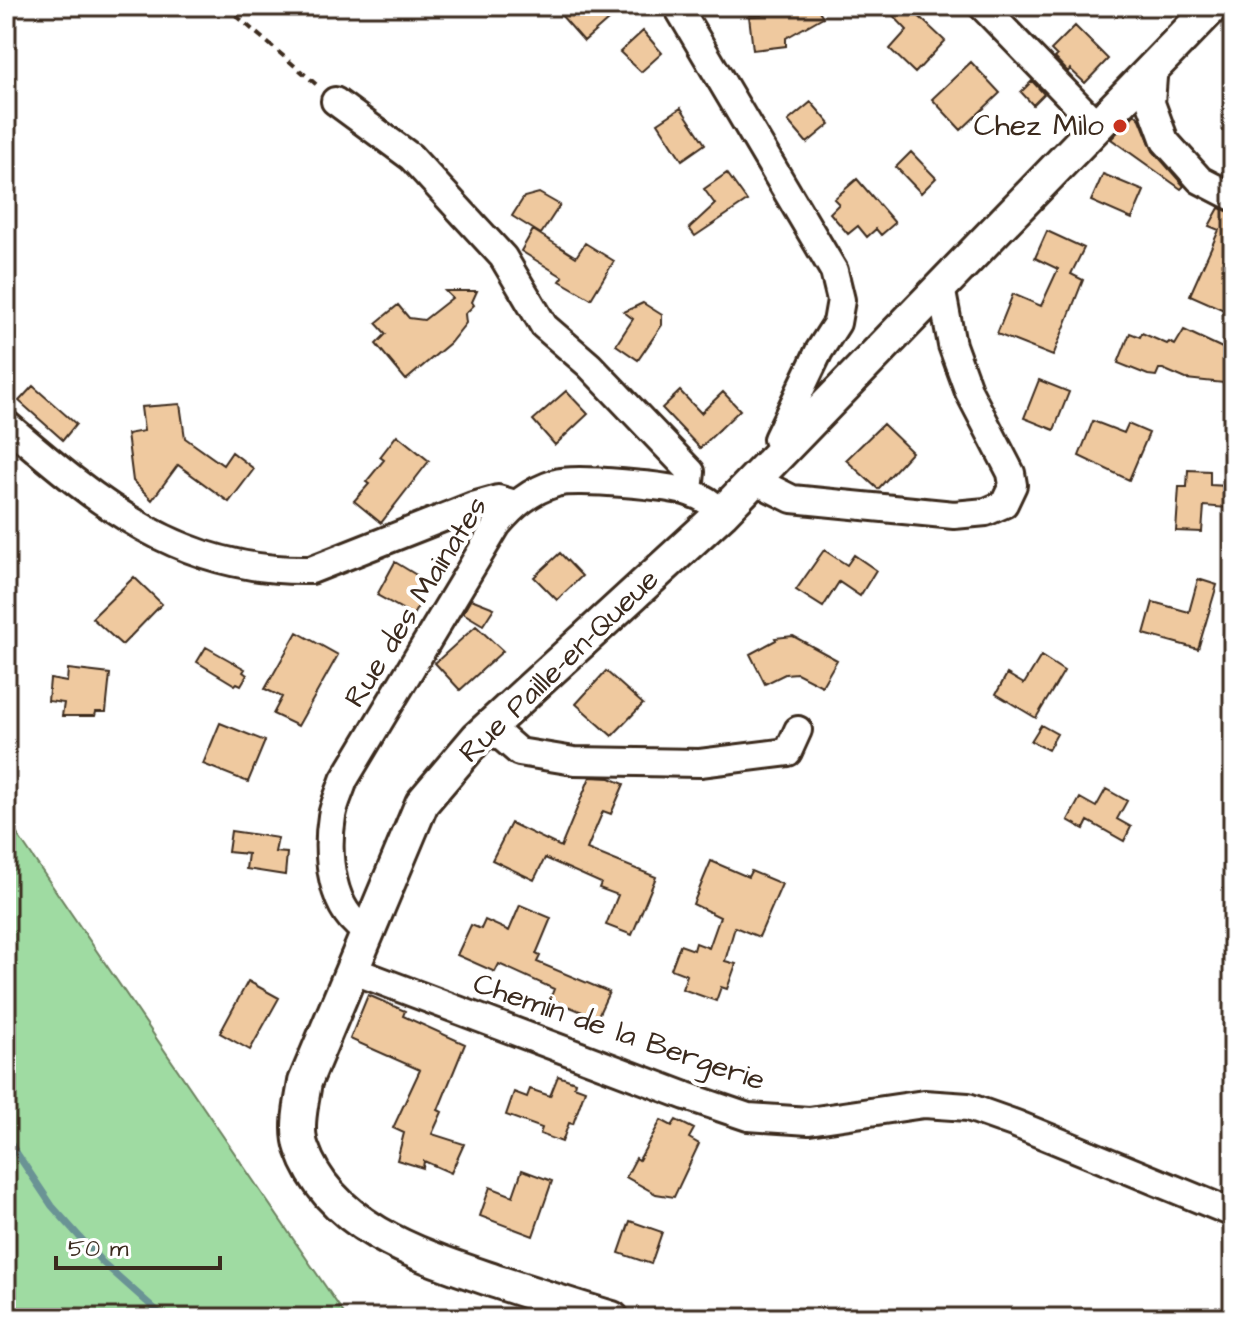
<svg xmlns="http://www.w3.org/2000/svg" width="1239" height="1324" font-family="'Architects Daughter',sans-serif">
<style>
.green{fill:#9fdba2;stroke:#6d8260;stroke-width:2}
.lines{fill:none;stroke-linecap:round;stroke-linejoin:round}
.stream{stroke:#6a9395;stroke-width:7}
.building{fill:#efc99f;stroke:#3b2a1e;stroke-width:2}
.minor-casing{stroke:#3b2a1e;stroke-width:32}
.major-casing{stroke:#3b2a1e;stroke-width:38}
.path{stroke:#3b2a1e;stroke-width:4;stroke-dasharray:8 6;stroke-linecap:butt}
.minor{stroke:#fff;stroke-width:26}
.major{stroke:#fff;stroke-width:32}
.poi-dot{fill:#c8321e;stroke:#fff;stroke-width:3}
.labels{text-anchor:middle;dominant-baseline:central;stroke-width:8;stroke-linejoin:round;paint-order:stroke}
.poi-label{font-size:30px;fill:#3b2a1e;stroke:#fff;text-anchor:end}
.street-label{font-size:30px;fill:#3b2a1e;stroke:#fff}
</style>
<rect width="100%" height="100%" fill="#fff"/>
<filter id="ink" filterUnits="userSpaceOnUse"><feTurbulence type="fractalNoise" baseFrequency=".0125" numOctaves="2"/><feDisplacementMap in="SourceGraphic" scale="16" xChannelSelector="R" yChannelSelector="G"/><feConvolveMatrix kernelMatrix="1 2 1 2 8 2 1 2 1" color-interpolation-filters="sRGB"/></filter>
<g filter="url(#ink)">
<path class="green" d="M6,818l341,500h-341z"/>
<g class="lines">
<path class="stream" d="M6,1137l46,69 50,56 63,56"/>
</g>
<path class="building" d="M553,6h41l14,14 -24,21z
M760,6h56l7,11 -37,21v8l-33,4 -4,-34 12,-1z
M884,6h24l37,35 -30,32 -25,-24 17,-19z
M1075,26l33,33 -23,24 -15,-14 -2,3 -13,-14 2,-2 -6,-6z
M643,31l19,22 -21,19 -21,-20z
M971,62l29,31 -39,37 -29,-31z
M1032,81l12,13 -11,11 -12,-13z
M811,102l19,22 -23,19 -19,-22z
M681,108l24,36 -23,16 -24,-37z
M1135,114l5,5 13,32 31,35 -3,3 -70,-50z
M911,152l25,26 -15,15 -25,-26z
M727,173l20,28 -52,35 -6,-8 26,-24 -11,-15z
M1103,174l41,17 -12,28 -41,-18z
M857,179l38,44 -14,12 -5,-6 -9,8 -9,-11 -10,8 -18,-21 9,-9 -5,-5z
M539,193l21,12 -19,29 -29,-18 12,-19z
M1219,208l14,5v101l-43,-19 29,-65 -10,-4z
M533,230l43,27 9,-14 29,18 -23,38 -31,-18 3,-4 -42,-26z
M1047,231l37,17 -13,26 12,6 -30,76 -56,-22 16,-40 28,12 17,-37 -23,-11z
M445,291h32l-5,11 2,3 -9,9 1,9 -16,20 -44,37 -30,-36 10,-10 -10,-11 22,-18 11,13 15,2 28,-22z
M643,303l19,12v10l-24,35 -22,-15 17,-26 -9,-7z
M1184,330l49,23v31l-47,-5 -23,-10h-4l-3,7 -8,-1 -30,-12 12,-30 10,4 2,-4 25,11 2,-2 6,3z
M1039,380l30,12 -15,38 -30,-12z
M33,386l43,38 -13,16 -44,-39z
M566,391l22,23 -33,31 -22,-25z
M680,391l21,22 22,-21 17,18 -40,38 -38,-40z
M180,404l5,34 38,27 9,-13 22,17 -25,33 -51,-37 -26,35 -19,-19 -6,-47 17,-3 -3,-24z
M1093,421l31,12 4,-9 21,9 -20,47 -50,-24z
M883,424l29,28 -34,37 -32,-29z
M397,435l32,26 -48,62 -27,-22 15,-17 -3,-2 18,-22 -4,-3z
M1188,470l22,1v14l18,1 -1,22 -23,-2 -2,26 -26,-1 3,-44h8z
M824,550l23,15 7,-10 22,15 -16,26 -21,-14 -16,25 -27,-17z
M560,553l22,23 -25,24 -23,-23z
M395,562l28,17 -9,14 9,5 -10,17 -36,-20z
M134,577l28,27 -40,41 -30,-27z
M1198,579l19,6 -19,64 -54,-15 9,-32 36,10z
M471,599l23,9 -11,17 -20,-12z
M476,626l27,25 -43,39 -25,-27z
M297,632l41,23 -40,71 -25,-12 9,-17 -17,-8z
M793,636l44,24 -15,26 -25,-13 -12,1 -20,10 -15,-30 26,-14 -1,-2z
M206,647l39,22 -2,3 4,3 -6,10 -4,-2 -2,2 -38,-23z
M1041,656l23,15 -28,47 -40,-24 11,-20 17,10z
M68,669l42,5 -4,38h-10l-1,4h-33l2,-13 -16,-2 2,-22 17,3z
M606,671l37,33 -31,32 -36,-32z
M220,723l45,18 -17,41 -45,-18z
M1041,725l16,9 -9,16 -17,-9z
M590,777l20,1 14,6 -13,30 -8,-3 -16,38 69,28 -24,58 -26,-10 12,-30 -19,-7 2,-5 -56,-25 -11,22 -42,-20 19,-37 50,24z
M1106,789l21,12 -10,18 14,8 -7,14 -36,-20 -4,8 -16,-9 12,-22 16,9z
M231,831l47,7 -3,14 12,1 -2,22 -39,-6 2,-15 -20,-2z
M711,861l37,16 3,-6 31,13 -23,53 -24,-10 -10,34 11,3 -9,25 -6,-2 -5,14 -34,-12 5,-14 -16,-6 9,-24 14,5 2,-7 13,5 11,-31 -27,-13z
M520,905l31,13 -15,36 4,2 -3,6 72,30 -12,26 -47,-19 4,-10 -55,-25 -4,8 -38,-17 14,-30 10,4 4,-9 24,11z
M248,981l31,17 -29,52 -30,-17z
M368,995l37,16 -2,5 62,28 -27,66 4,2 -10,22 32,10 -13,29 -27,-12 -1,7 -26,-8 7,-27 -11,-5 27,-58 -70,-31z
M558,1076l17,6 -1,4 11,4 -12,34 -4,-1 -7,19 -22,-8 2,-6 -36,-13 8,-23 13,5 3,-8 20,7z
M661,1120l11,6 4,-6 18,9 -5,9 10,6 -25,53 -18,-3 -30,-17 10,-19 3,2z
M522,1170l30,11 -19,55 -53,-20 10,-29 23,9z
M630,1221l32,11 -11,32 -32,-11z"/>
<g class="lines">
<defs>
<path id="minor" d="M677,6l157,265 7,29 -4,23 -18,28 -42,88 6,12
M982,6l114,118
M1154,64l-3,39 14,38 35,39 33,17
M335,101l76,56 92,100 41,69 45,39 102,107 -2,19
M6,424c93,80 175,149 305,146l162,-64 25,-7 17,5
M754,480l38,19 162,16 32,-3 18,-8 9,-19 -2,-12 -42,-81 -17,-47 -11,-58
M489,726l30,26 55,9 126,2 88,-11 10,-22
M368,932c-38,-20 -42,-78 -36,-116 2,-12 8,-24 12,-36l153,-255c17,-20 33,-34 59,-42 18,-6 117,3 135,10 12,4 22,11 31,20
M352,970l334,126 62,21 61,4 115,-17 44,3 48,17 217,89"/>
<path id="major" d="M612,1318c-37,-11 -74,-23 -111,-35 -73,-25 -171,-53 -199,-135 -7,-20 0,-46 3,-66l117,-279 55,-65 245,-225 491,-507"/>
</defs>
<use href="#minor" class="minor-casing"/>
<use href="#major" class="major-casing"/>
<path class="path" d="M225,6l92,79"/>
<use href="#minor" class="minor"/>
<use href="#major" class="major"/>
</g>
</g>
<circle class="poi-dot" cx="1120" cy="126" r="8"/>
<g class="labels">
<g class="poi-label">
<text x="1104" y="126">Chez Milo</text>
</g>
<g class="street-label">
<text transform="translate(416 602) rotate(-58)">Rue des Mainates</text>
<text transform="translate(559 666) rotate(-44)">Rue Paille-en-Queue</text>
<text transform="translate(619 1032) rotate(19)">Chemin de la Bergerie</text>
</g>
</g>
<rect width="1239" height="1324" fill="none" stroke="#fff" stroke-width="32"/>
<rect x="16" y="16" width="1207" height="1292" fill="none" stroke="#3b2a1e" stroke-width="3" filter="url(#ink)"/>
<path d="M56 1256v12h164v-12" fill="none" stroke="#3b2a1e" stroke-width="4"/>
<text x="68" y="1256" font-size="24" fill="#3b2a1e" stroke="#ffffff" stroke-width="6" paint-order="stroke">50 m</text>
</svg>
